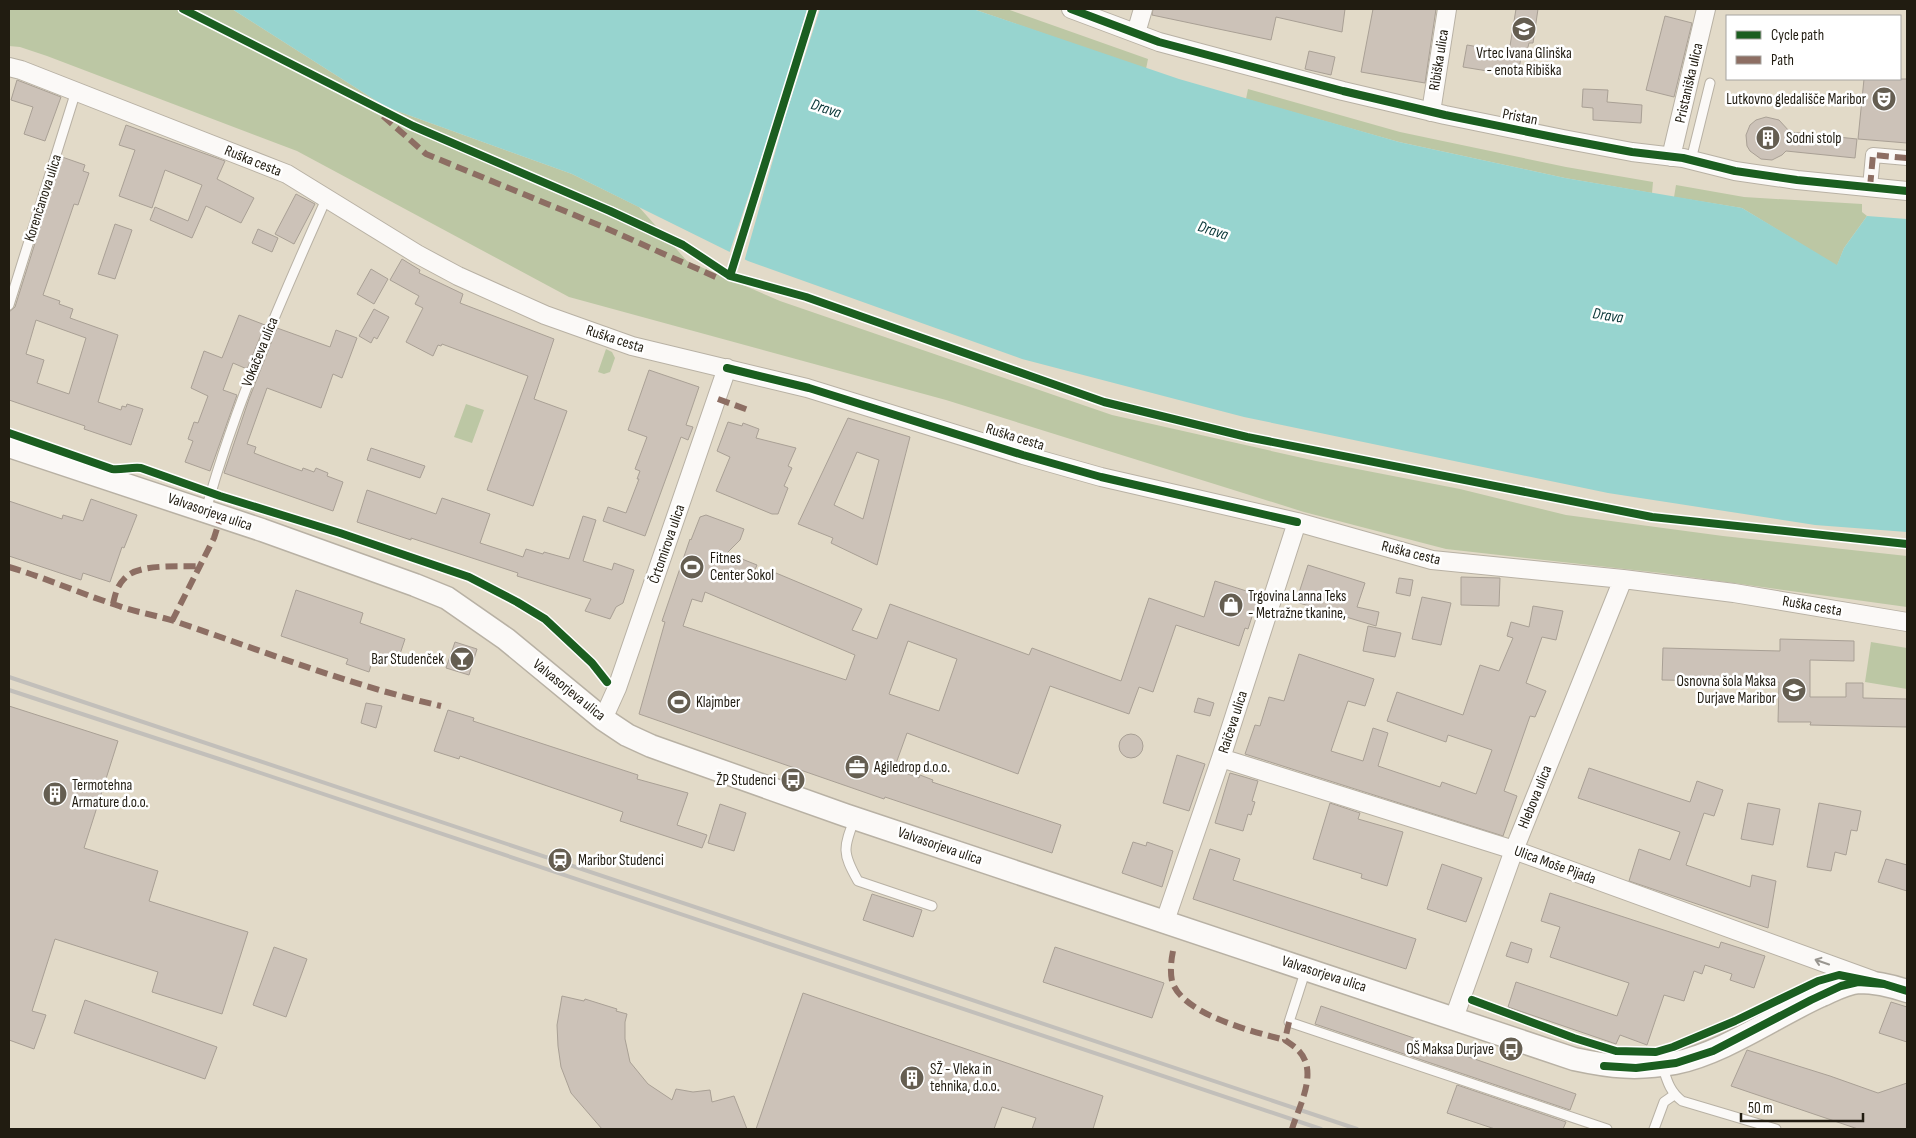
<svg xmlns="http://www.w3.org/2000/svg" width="1916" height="1138" font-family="'Sofia Sans Condensed',sans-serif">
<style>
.green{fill:#bcc7a4}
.water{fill:#97d4cf}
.pier{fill:#e2dac8}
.building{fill:#ccc2b8;stroke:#a9a095;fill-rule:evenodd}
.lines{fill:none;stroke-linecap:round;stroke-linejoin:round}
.service-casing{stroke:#b8b1a4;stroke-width:11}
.pedestrian-casing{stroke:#b8b1a4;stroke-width:16}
.minor-casing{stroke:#b8b1a4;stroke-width:20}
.tertiary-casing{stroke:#b8b1a4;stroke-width:25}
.service{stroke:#fbf9f7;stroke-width:9}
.pedestrian{stroke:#fbf9f7;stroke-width:14}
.minor{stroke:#fbf9f7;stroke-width:18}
.tertiary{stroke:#fbf9f7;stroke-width:22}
.rail{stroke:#c2bfba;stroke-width:4}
.quiet{stroke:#8d6e63;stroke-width:6;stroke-dasharray:12 6;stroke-linecap:butt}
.cycleway-casing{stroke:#fff;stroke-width:11}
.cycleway{stroke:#1b5e20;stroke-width:8}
.oneway{stroke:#999690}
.labels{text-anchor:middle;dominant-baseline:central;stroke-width:5;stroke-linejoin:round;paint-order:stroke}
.poi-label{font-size:15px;fill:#211c11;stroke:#fff;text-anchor:start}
.street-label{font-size:15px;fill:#211c11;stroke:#fff}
.water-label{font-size:16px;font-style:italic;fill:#083536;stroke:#fff}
</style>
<rect width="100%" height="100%" fill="#e2dac8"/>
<path class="green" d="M9,9h223l154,98 186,67 67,33 48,54 93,40 332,114 204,46 144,28 106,26 157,21 184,20v51l-246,-34 -215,-24 -142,-37 -358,-112 -377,-103 -272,-146 -250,-95 -27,-9 -11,-1z
M973,9h34l141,50 -2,10z
M1248,89l152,43 166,35 87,15 -1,11 -87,-15 -166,-36 -153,-43z
M1676,185l68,12 118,7v8l5,4 -23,32 -7,18 -95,-58 -68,-11z
M606,349l6,3 3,6 -5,14 -6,2 -6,-2z
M466,404l18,6 -12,33 -18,-6z
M1871,642l36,6v41l-42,-7z"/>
<path class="water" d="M232,9h741l206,70 220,63 166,36 177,30 95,57 7,-17 23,-32 40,3v313l-92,-7 -207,-32 -364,-76 -222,-58 -274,-98 -176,-87 -186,-67z"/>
<path class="pier" d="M807,9h13l-34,105 -42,148 -15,-8 48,-143z"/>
<path class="building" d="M1153,9h192l-3,23 -66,-15 -5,23 -119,-25z
M1373,9h63l-11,74 -64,-11z
M1516,9h22l-5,34h-4l-2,8 -5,-1 -4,26 -55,-9 4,-22 42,7z
M1665,16l27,7 -18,74 -28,-7z
M1309,51l26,6 -4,18 -26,-6z
M1864,79h43v64l-49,-4z
M17,80l44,17 -16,44 -21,-7 9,-27 -22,-7z
M1583,89l25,1 -1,12 35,3 -1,18 -48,-3v-12l-11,-1z
M1766,117l13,3 11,12 67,7 -2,19 -69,-7 -4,4 -10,5 -11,-1 -11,-8 -3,-5 -1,-11 4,-10 6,-5z
M126,125l99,36 -8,18 37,19 -13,25 -35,-17 -14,32 -42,-18 5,-13 33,14 14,-36 -37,-15 -13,38 -33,-12 16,-46 -16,-5z
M62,157l23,8 -2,6 6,2 -11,32 -4,-1 -31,91 17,6 -1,3 14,5 -3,9 48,17 -20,67 23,8 1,-4 4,1 1,-3 16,5 -12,36 -47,-16 1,-3 -76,-26v-88l6,-5zM36,320l50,18 -17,56 -32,-11 7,-23 -18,-6z
M296,194l19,10 -21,40 -19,-10z
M115,224l17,6 -17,49 -17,-5z
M258,229l20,9 -6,14 -20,-9z
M402,259l18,11 -1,3 44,21 -3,9 94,36 -20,60 33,12 -34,95 -46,-16 41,-114 -86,-32 -1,2 -3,-1 -5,11 -27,-14 17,-34 -8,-4 4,-8 -29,-16z
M371,269l17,10 -14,25 -17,-10z
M374,309l15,8 -12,22 -3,-2 -3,6 -12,-7z
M239,315l26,10 -18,44 -14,-6 -10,27 14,5 -27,76 -25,-9 8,-21 -5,-2 6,-17 4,1 10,-27 -17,-8 13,-37 18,7z
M277,328l53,19 6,-17 21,8 -15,40 -9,-4 -12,34 -54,-20 -20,56 9,3 -2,6 18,7 30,11 1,-3 11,4 2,-4 12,5 -1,3 16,6 -10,29 -109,-38 25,-74z
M649,370l50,17 -13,38 7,2 -5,13 -7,-3 -36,99 -42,-15 5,-14 18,6 13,-34h-2l3,-8 -5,-2 12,-32 -19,-7z
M848,418l62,19 -33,128 -46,-22 2,-5 -35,-14zM857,452l22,8 -16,59 -29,-14z
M728,422l14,4 1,-3 16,6 -3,9 40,10 -8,18 4,2 -8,18 4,2 -10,26h-6l-56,-23 14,-34 -13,-6z
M371,448l54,18 -5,12 -53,-18z
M367,490l69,24 6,-16 48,16 -10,29 43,14 3,-8 17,5 1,-2 25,7 14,-43 13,4 -13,41 29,9 2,-7 20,7 -11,33 -7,4 -6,12 -25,-8 6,-12 -74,-23 1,-3 -107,-35v2l-54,-18z
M91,499l46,16 -13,33 -2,-1 -12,35 -27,-9 -2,7 -72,-24v-55l53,18 1,-4 20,6z
M706,515l38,14 -4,11 -13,13 30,12 -3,7 18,8 4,-7 86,36 -10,21 25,9 13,-35 139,51 3,-7 89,33 28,-83 55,19 11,-36 44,14 -11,34 -3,-1 -6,18 -63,-21 -23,67 -14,-5 -10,27 -79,-28 -32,88 -111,-41 -13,36 25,9 1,-3 13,5 -1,2 129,43 -9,28 -167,-56 -1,2 -245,-85 26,-92 -3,-1 28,-82 1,1 9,-23zM705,592l150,63 -9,25 -163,-54 9,-27 10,3zM908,641l49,18 -18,52 -50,-17z
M1308,565l57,18 -8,24 22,5 -3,14 -80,-24z
M1461,577l39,1 -1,28 -38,-1z
M1399,578l14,2 -3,16 -14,-3z
M296,590l67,23 -3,10 45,16 -8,24 -23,-8 -5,17 -23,-8 2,-5 -67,-23z
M1422,597l29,6 -10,42 -29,-6z
M1533,606l30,5 -7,29 -14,-3 -16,46 20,8 -11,26 -5,-1 -26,75 13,5 -14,40 -258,-82 10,-29 5,1 9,-29 15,4 15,-47 75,25 -9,27 -17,-5 -17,50 32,10 10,-33 15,5 -10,33 62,21 2,-5 34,12 16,-44 -44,-15 -2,7 -59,-21 10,-29 66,23 17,-50 19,6 14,-33 -6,-2 4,-14 18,5z
M1368,626l33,7 -6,24 -32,-6z
M1780,639l74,2v20l-44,-1v37h36v-14h17v15l44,1v28l-97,-2 1,-3h-33l1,-40 -117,-2 1,-32 117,3z
M455,642l22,7 -8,26 -23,-7z
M1198,698l16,5 -4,13 -16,-4z
M366,703l16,3 -6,22 -15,-5z
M9,706l109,35 -34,107 74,23 -9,30 99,31 -26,82 -70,-22 6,-20 -103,-33 -23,72 14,4 -12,34 -25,-9z
M448,710l26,8 -1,3 165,54 -1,4 51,14 -11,32 30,10 -5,13 -82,-27 3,-9 -163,-56 -1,3 -25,-8z
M1119 746a12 12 0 1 1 24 0a12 12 0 1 1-24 0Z
M1177,755l28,9 -16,47 -26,-8z
M1589,768l101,34 7,-21 26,9 -9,26 -10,-3 -18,52 64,22 2,-12 24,6 -8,47 -139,-47 10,-32 31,11 10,-28 -102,-34z
M1230,773l28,8 -6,20 3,1 -4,13 -3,-1 -5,17 -28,-8z
M1330,803l30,10 -2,6 45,13 -16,54 -26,-8 1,-4 -49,-15z
M1748,803l32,6 -7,36 -32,-6z
M1819,803l42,8 -4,20 -6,-1 -5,25 -11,-3 -4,19 -24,-4z
M720,804l26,9 -12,38 -26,-8z
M1133,842l13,4 1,-4 26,9 -11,36 -40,-14z
M1210,849l30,10 -7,21 183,59 -10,30 -213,-70z
M1886,859l21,6v26l-29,-9z
M1442,864l40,14 -16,44 -39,-13z
M1550,893l169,55 2,-6 44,14 -11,32 -24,-8 2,-6 -27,-9 -3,9 -8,-3 -10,30 -20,-6 -17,50 -27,-10 -4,9 -108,-37 8,-25 101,34 12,-33 -79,-26 10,-30 -19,-6z
M872,894l50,16 -9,27 -50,-17z
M1511,942l21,7 -4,14 -22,-7z
M274,947l33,12 -21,58 -33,-12z
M1055,947l109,36 -12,35 -109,-36z
M803,993l300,103 -10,33h-61l4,-11 -34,-11 -8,22h-238z
M562,996l13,3 9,2 1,-2 32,10 -1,2 11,3 -2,8v17l5,23 18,22 24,16 4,-11 17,3 17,-2 2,12 22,-6 13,33h-145l-31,-36 -10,-26 -3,-21 -1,-21z
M85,1000l132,47 -12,32 -131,-46z
M1891,1002l16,5v35l-28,-9z
M1321,1006l255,88 -6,16 -255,-86z
M1747,1050l83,26 48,17 29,-10v46h-49l-127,-43z
M1457,1085l109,37 -3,7h-68l-48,-16z"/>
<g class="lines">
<defs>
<path id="service" d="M1691,160l19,-77
M9,305l67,-214
M206,510c30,-108 75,-210 121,-313
M855,818c-12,30 -13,35 3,63l74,25
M1306,969l-17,53 318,107
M1662,1065c5,15 7,26 20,36l94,28
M1654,1129l10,-27 10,-7"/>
<path id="pedestrian" d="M1870,187l3,-32 34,3"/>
<path id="minor" d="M1071,9l88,33 184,49 102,24 118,24 69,13 51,6 52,13 62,9 110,11
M1136,33l7,-24
M9,67l12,3 266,104 130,80 41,22 87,39 87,31 175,42 216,67 78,22 196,45 135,38 191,19 111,14 173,29
M1431,112l16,-103
M1671,157l35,-148
M603,719l14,-31 110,-320
M1221,758l293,92 358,130
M1165,921l56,-163 76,-236
M1454,1018l60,-168 109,-271"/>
<path id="tertiary" d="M9,446l253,84 153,55 32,13 59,41 97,80 24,16 24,11 194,69 729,244c37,8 63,11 101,4 49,-10 99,-46 145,-67 12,-5 25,-13 39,-14 16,0 33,4 48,9"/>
</defs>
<use href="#service" class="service-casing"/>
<use href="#pedestrian" class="pedestrian-casing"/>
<use href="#minor" class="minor-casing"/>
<use href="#tertiary" class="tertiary-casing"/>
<use href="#service" class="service"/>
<use href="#pedestrian" class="pedestrian"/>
<use href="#minor" class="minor"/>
<use href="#tertiary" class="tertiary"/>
<path class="rail" d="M9,677l1348,452
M9,690l210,69 1102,370"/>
<path class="quiet" d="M383,116l43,38 175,72 117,52
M1870,187l3,-32 34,3
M718,399l33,12
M9,567c37,11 70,26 107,38 19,7 39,10 58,16 89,30 175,64 267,85
M113,604c2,-9 4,-18 11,-25 13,-16 56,-12 76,-13
M172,621l42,-83 7,-22
M1173,951c-2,10 -3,20 -1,30 10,34 83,51 113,59
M1289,1022l-4,18c4,3 9,6 12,9 23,21 2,57 -5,80"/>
<defs>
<path id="cycleway" d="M183,9l230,117 197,85 73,34 47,31 76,21 298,105 143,35 405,80 255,27
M1071,9l88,33 184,49 102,24 118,24 69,13 51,6 52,13 62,9 110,11
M730,276l83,-267
M727,368l82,20 214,67 78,22 196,45
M9,433l103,36c10,1 19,-2 29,-1l79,28 120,37 129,44 48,25 28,17 47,44 15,19
M1472,1000l102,38 42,13 40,1 17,-5 62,-26 83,-40 21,-6 45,9
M1604,1066l32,2 40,-5 37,-12 98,-51 30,-14 17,-4 26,2 23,7"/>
</defs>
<use href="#cycleway" class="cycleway-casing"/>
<use href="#cycleway" class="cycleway"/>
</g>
<defs><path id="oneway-shaft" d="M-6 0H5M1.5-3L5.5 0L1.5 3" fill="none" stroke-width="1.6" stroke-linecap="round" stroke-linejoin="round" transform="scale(1.25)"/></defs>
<use class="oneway" href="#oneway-shaft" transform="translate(1822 962) rotate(-161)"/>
<defs>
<symbol id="school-disc" viewBox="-11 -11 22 22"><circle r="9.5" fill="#655e51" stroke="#fff"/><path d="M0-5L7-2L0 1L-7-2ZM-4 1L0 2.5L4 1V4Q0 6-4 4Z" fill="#fff"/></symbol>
<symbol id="theatre-disc" viewBox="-11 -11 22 22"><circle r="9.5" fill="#655e51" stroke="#fff"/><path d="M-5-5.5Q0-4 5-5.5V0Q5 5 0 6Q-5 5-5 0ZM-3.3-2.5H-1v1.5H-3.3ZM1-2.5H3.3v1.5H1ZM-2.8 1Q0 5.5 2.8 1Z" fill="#fff"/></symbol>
<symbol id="building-disc" viewBox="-11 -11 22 22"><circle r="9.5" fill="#655e51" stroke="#fff"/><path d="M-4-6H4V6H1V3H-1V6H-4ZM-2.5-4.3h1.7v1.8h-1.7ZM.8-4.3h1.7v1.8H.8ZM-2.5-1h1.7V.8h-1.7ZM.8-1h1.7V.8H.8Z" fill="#fff"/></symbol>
<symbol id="stadium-disc" viewBox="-11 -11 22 22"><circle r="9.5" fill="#655e51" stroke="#fff"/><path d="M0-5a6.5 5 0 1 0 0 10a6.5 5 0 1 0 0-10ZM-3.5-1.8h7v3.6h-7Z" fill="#fff"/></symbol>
<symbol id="shop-disc" viewBox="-11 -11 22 22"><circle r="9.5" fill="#655e51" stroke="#fff"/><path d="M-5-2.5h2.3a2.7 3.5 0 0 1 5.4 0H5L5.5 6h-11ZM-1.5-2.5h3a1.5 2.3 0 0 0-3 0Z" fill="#fff"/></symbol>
<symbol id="bar-disc" viewBox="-11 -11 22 22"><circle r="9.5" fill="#655e51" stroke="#fff"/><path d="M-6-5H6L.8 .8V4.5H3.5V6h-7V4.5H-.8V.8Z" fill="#fff"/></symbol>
<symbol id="office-disc" viewBox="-11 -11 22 22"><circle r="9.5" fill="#655e51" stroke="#fff"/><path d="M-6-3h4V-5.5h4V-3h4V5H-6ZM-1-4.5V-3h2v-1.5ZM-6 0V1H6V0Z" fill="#fff"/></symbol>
<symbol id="bus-disc" viewBox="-11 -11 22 22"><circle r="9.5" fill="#655e51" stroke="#fff"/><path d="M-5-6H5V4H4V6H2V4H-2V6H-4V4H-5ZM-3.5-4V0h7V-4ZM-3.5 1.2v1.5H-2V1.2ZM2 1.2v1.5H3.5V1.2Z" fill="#fff"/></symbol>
<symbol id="station-disc" viewBox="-11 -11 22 22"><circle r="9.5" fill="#655e51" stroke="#fff"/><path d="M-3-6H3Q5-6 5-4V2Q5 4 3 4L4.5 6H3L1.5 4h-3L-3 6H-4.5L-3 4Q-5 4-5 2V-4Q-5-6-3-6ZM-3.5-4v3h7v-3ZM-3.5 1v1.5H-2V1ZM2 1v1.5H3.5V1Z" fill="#fff"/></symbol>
</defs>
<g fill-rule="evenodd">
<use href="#school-disc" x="1510" y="15" width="28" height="28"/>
<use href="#theatre-disc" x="1870" y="85" width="28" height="28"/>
<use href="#building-disc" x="1754" y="124" width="28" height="28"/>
<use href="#stadium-disc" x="678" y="553" width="28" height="28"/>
<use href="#shop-disc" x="1217" y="591" width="28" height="28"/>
<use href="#bar-disc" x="448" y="645" width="28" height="28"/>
<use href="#school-disc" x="1780" y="676" width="28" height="28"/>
<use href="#stadium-disc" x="665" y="688" width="28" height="28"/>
<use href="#office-disc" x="843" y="753" width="28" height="28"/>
<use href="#bus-disc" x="779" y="766" width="28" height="28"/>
<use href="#building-disc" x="41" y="780" width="28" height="28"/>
<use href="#station-disc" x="546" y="846" width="28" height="28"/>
<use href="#bus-disc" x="1497" y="1035" width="28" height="28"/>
<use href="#building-disc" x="898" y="1064" width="28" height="28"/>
</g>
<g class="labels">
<g class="poi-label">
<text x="1524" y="53" text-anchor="middle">Vrtec Ivana Glinška<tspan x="1524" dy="17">- enota Ribiška</tspan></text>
<text x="1866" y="99" text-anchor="end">Lutkovno gledališče Maribor</text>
<text x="1786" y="138">Sodni stolp</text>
<text x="710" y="558">Fitnes<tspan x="710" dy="17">Center Sokol</tspan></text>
<text x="1248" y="596">Trgovina Lanna Teks<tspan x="1248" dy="17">- Metražne tkanine,</tspan></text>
<text x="444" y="659" text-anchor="end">Bar Studenček</text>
<text x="1776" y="681" text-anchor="end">Osnovna šola Maksa<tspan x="1776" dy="17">Durjave Maribor</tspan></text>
<text x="696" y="702">Klajmber</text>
<text x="874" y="767">Agiledrop d.o.o.</text>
<text x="776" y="780" text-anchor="end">ŽP Studenci</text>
<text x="72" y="785">Termotehna<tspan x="72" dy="17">Armature d.o.o.</tspan></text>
<text x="578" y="860">Maribor Studenci</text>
<text x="1494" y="1049" text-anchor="end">OŠ Maksa Durjave</text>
<text x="930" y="1069">SŽ - Vleka in<tspan x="930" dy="17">tehnika, d.o.o.</tspan></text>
</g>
<g class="street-label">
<text transform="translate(1439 60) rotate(-81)">Ribiška ulica</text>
<text transform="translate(1689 83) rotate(-77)">Pristaniška ulica</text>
<text transform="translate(1520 117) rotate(11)">Pristan</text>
<text transform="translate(253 161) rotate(22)">Ruška cesta</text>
<text transform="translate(43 198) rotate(-72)">Korenčanova ulica</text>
<text transform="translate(615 339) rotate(18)">Ruška cesta</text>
<text transform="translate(260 352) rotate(-68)">Vokačeva ulica</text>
<text transform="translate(1015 437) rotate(17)">Ruška cesta</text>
<text transform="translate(210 512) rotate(19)">Valvasorjeva ulica</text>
<text transform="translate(667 544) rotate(-71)">Črtomirova ulica</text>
<text transform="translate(1411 553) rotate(14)">Ruška cesta</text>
<text transform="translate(1812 606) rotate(10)">Ruška cesta</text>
<text transform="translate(569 690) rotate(39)">Valvasorjeva ulica</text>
<text transform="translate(1233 722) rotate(-72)">Raičeva ulica</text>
<text transform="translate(1535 797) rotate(-68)">Hlebova ulica</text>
<text transform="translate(940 846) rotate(19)">Valvasorjeva ulica</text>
<text transform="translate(1555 865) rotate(20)">Ulica Moše Pijada</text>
<text transform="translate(1324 974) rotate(18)">Valvasorjeva ulica</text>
</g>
<g class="water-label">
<text transform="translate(826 109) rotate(18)">Drava</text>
<text transform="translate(1213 231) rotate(18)">Drava</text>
<text transform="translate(1608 316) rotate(9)">Drava</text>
</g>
</g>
<rect width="1916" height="1138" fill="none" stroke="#211c11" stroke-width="20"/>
<rect x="1726" y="15" width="175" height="65" fill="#ffffff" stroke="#a6a4a0"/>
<rect x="1736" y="31" width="25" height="8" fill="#1b5e20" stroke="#a6a4a0"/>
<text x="1771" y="40" font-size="15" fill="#211c11">Cycle path</text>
<rect x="1736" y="56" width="25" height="8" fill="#8d6e63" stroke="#a6a4a0"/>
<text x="1771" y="65" font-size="15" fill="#211c11">Path</text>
<path d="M1741 1113v8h122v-8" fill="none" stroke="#211c11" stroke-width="2.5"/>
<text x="1748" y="1113" font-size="15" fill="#211c11" stroke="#ffffff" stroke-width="4" paint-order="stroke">50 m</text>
</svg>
